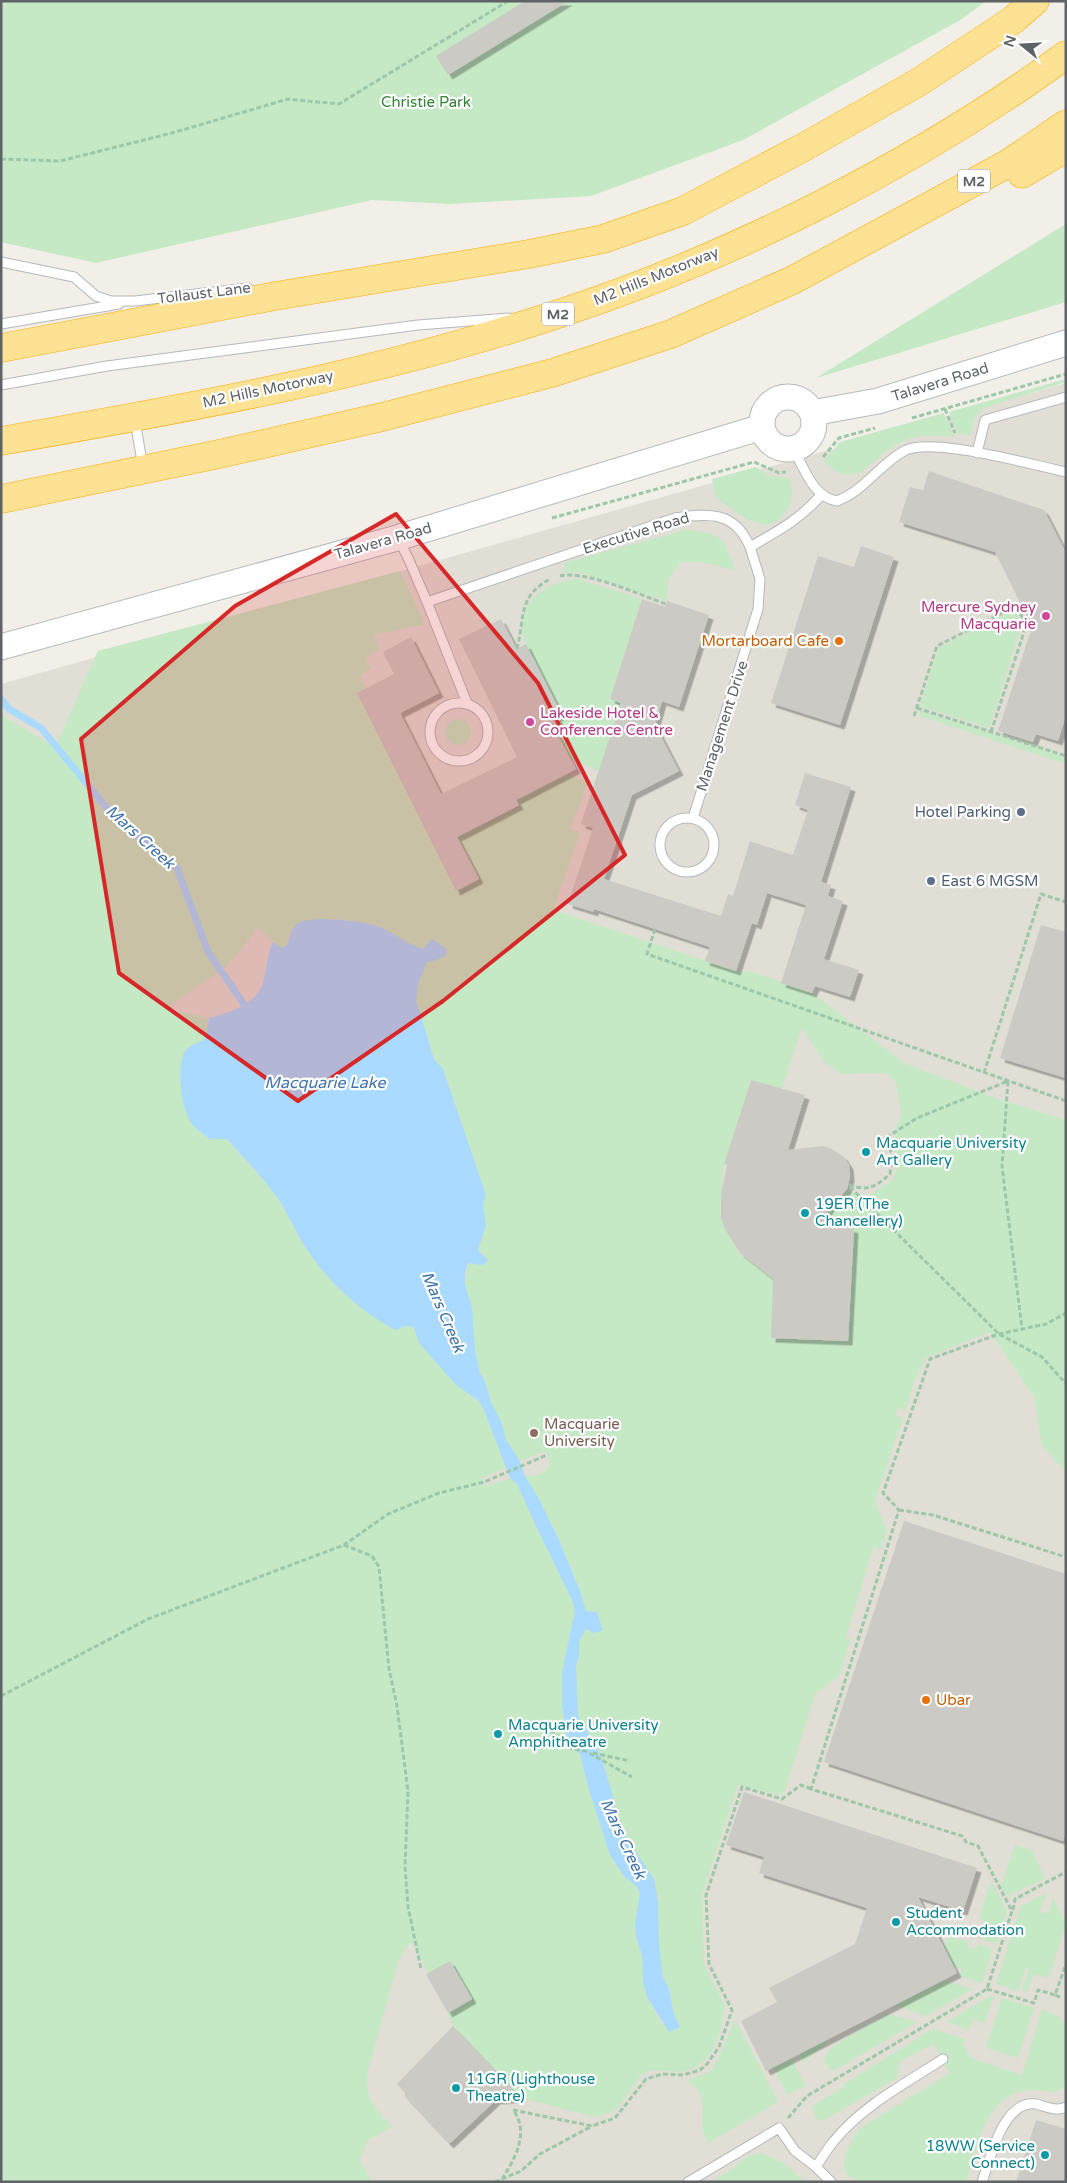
<svg xmlns="http://www.w3.org/2000/svg" width="1067" height="2183" font-family="'Varela Round',sans-serif">
<style>
.education{fill:#e1ded6}
.green{fill:#c5e8c5;fill-rule:evenodd}
.water{fill:#aadaff}
.lines{fill:none;stroke-linecap:round;stroke-linejoin:round}
.stream{stroke:#aadaff;stroke-width:7}
.building{fill:#cccac5;filter:url(#shadow)}
.lane-casing{stroke:#b5b8bc;stroke-width:11}
.secondary-casing{stroke:#b6babf;stroke-width:27}
.highway-casing{stroke:#f9ab00;stroke-width:29}
.path{stroke:#9cc7a9;stroke-width:3;stroke-dasharray:5 2.5;stroke-linecap:butt}
.lane{stroke:#fff;stroke-width:9}
.secondary{stroke:#fff;stroke-width:25}
.highway{stroke:#fde293;stroke-width:28}
.marked{fill:#d62828;fill-opacity:0.2;stroke:#d62828;stroke-width:4;stroke-linejoin:round}
.hotel-dot{fill:#d1479c;stroke:#fff;stroke-width:2}
.food-dot{fill:#e8710a;stroke:#fff;stroke-width:2}
.service-dot{fill:#5c6f8a;stroke:#fff;stroke-width:2}
.culture-dot{fill:#0f9aa8;stroke:#fff;stroke-width:2}
.education-dot{fill:#8d6e63;stroke:#fff;stroke-width:2}
.labels{text-anchor:middle;dominant-baseline:central;stroke-width:4.5;stroke-linejoin:round;paint-order:stroke}
.shield{fill:#fff;stroke:#8f9295;stroke-width:1}
.shield-label{font-size:14px;font-weight:bold;fill:#5f6368}
.park-label{font-size:15px;fill:#348238;stroke:#fff}
.street-label{font-size:15px;fill:#5f6368;stroke:#fff}
.hotel-label{font-size:15px;fill:#b23c85;stroke:#fff;text-anchor:end}
.food-label{font-size:15px;fill:#c56008;stroke:#fff;text-anchor:end}
.service-label{font-size:15px;fill:#4e5e75;stroke:#fff;text-anchor:end}
.culture-label{font-size:15px;fill:#0d838f;stroke:#fff;text-anchor:start}
.education-label{font-size:15px;fill:#785e54;stroke:#fff;text-anchor:start}
.water-label{font-size:16px;font-style:italic;fill:#4174aa;stroke:#fff}
</style>
<defs>
<filter id="shadow"><feDropShadow dx="4.5" dy="4.5" stdDeviation="0" flood-color="#0004"/></filter>
</defs>
<rect width="100%" height="100%" fill="#f1efe8"/>
<path class="education" d="M1066,383v1799h-1065v-1498z"/>
<path class="green" d="M1,1h985l-24,18 -219,121 -152,56 -142,8 -77,-4 -276,63 -95,-21z
M1066,224v78l-250,76z
M1066,379v3l-82,26 -10,11 -3,16 -13,-1 -9,-22z
M944,413l10,24c-47,-6 -59,6 -93,35 -15,6 -28,2 -37,-11l16,-19z
M756,467l13,9 20,2c4,9 4,21 -1,30 -20,36 -51,3 -72,-10l-4,-19z
M685,530c36,2 40,7 50,41 -19,-6 -35,-11 -55,-8l-12,17 -1,21 -90,-29 -13,1v-10z
M400,571l25,53 -51,11 5,14 -13,9 5,10 -11,8 6,12 -9,5 99,198 23,-12 -34,-66 38,11 35,-18 -2,-6 50,-26 22,8 -18,47 10,4 -27,77 183,61 17,1 59,21 92,70 94,36 68,21v352l-24,-27 -8,-48 -44,-65 -63,25 -12,22 -9,31 -8,-2 -3,8 8,1 -28,84 12,30 -8,21 -5,-7 -29,96 6,-4 -12,39 -24,18 -30,97 -6,4 -41,-10 -36,109 2,70 21,43 -6,28 -9,20 -13,12 -16,5 -31,-2 -9,5 -23,33 -8,5 -15,4 -74,-19 -68,-72 -5,-13 24,-14 -22,-38 -22,12 -16,-32 -8,9 -6,13 -30,107c-4,30 6,36 24,57l-24,13 -8,20 11,20 10,2h-380v-1467l54,32 43,-96zM324,919l23,1 31,6 35,20 10,3 11,12 -7,1 -8,19 -3,19 18,59 9,10 43,126 -3,9 3,21 -8,25 7,5 -17,8 -3,22 7,22 3,43 5,23 4,6 7,23 10,19 5,19 14,21 25,-10 4,9v8c-9,6 -14,8 -24,8 28,47 54,99 64,153h-3l-7,13v15l-3,8 2,51 29,64 7,20 2,18 8,16 30,45 4,22 1,44 4,32 6,11 5,27 6,12 -18,-3 -15,-27 -4,-16 -1,-26 -6,-19 -1,-11 6,-32 -4,-6 -13,-11 -14,-21 -21,-65 -9,-36 -13,-16 -5,-32v-34l13,-61 -3,-11 -36,-74 -19,-42 -7,-6 -25,8 -3,-8 24,-10 -18,-49 -9,-18 -11,-7 -49,-51 -5,-16 -8,-1 -11,3c-33,-20 -63,-43 -85,-75 -13,-18 -21,-39 -33,-57 -15,-20 -34,-39 -50,-58h-17l-23,-91 17,-8 3,-9 2,-13 -44,-9 62,-43 31,-38 23,20 7,-4c5,-25 13,-24 36,-25zM801,1030l3,1 20,31 17,12 44,-1 11,9 5,32 -7,24 4,29 -6,13 -24,16 -22,-5 -7,9 -12,5 2,15 25,9 -6,112 -77,-3 5,-116 -26,39 -11,-8 -13,-22 -5,-12 -1,-11 4,-44 27,-84 31,9z
M578,579l64,20 -32,100 21,7 -16,15 -16,50 -28,-12 -15,-27 7,-5 -6,-10 4,-2c-10,-21 -32,-56 -37,-77 -9,-36 22,-57 54,-59z
M1014,610l8,14 -33,104 -69,-22 19,-58z
M921,711l145,47v6l-147,-48z
M445 732a13 13 0 1 1 26 0a13 13 0 1 1-26 0Z
M1015,1845l17,5 13,29 -34,15 -1,6 -9,-14z
M991,1881l16,30 -11,33 -17,-6 5,-18 -5,-2z
M1047,1893l-7,19 8,2 5,-16 13,24 -17,56 -15,-4 -7,18 -5,-1 7,-22 -3,-1 -8,23 -22,-7 25,-78z
M948,1936l21,6 -2,5 9,2 2,-5 15,5 -11,34 -22,-7 2,-7 -9,-3 -9,-18z
M944,1980l29,9 -47,27 -32,-11z
M992,1995l2,1 -10,27 -11,-4 -4,11 -23,-8z
M1002,1998l32,10 -16,50 -32,-10z
M1042,2009l14,6 10,9v62c-12,10 -19,4 -32,4 -48,-1 -57,58 -68,92h-101c-6,-2 -15,-3 -19,-9 -8,-12 7,-35 14,-45l90,-55 -16,-29 -34,17 -3,17 -73,42 -8,-1 -4,-13 32,-19v-3l88,-55 33,10 -2,6 8,13 51,17z
M887,2014l30,8 -82,48 -6,-1 -5,-8 6,-13z
M735,2020l43,82 -70,41c-2,-5 -5,-11 -5,-16 -1,-17 4,-38 -17,-46l25,-10 8,-15z
M826,2040l1,2 -24,21 -4,-9z
M791,2058l15,28 -19,9 -14,-28z
M761,2153l23,10 21,19h-92l37,-27z"/>
<path class="water" d="M324,919c17,1 40,2 56,8 15,7 27,17 43,22l9,-10 15,10 -2,7 -11,5 -7,1 -8,19 -3,19 18,59 9,10 43,126 -3,9 3,21 -8,25 10,10 -2,3 -5,2 -13,-2 -3,10v12l7,22 3,43 5,23 4,6 7,23 10,19 5,19 14,21 5,15 14,23 21,43 20,49 6,20 11,1 6,18 -9,3 -8,-4 -7,13v15l-3,8 2,51 22,37 14,47 2,18 8,16 30,45 4,22 1,44 4,32 6,11 5,27 6,12 -11,5 -22,-35 -4,-16 -1,-26 -6,-19 -1,-11 5,-32 -3,-6 -13,-11 -14,-21 -21,-65 -9,-36 -13,-16 -5,-32v-34l13,-61 -3,-11 -36,-74 -19,-42 -7,-6 -26,-68 -5,-9 -23,-16 -37,-42 -5,-16 -8,-1 -11,4c-34,-19 -63,-44 -85,-76 -13,-18 -21,-39 -33,-57 -15,-20 -33,-39 -50,-58h-17c-7,-5 -16,-11 -20,-18 -9,-13 -15,-61 -3,-72 4,-4 12,-7 17,-9l3,-9 2,-13c22,-7 48,-12 55,-38 3,-14 3,-24 9,-38l9,6 6,-4c5,-25 13,-24 36,-25z"/>
<g class="lines">
<path class="stream" d="M1,699l8,10 32,19 74,90 62,50 31,84 42,61"/>
</g>
<path class="building" d="M525,1h43l-120,74 -12,-19z
M929,471l115,39 22,43v162l-8,26 -22,-7 -3,8 -35,-11 34,-104 -37,-75 -96,-30 11,-35 13,3z
M861,546l33,11 -54,168 -69,-22 47,-147 36,11z
M642,599l23,8 2,-6 42,14 -30,92 -17,-6 -7,24 24,46 -47,24 -28,84 117,37 7,-22 5,2 17,-55 43,14 15,-45 -13,-5 10,-32 46,14 -30,95 10,3 -3,11 15,5 -19,58 35,11 -9,27 -35,-11 -3,7 -31,-10 25,-78 -39,-12 -10,32 -5,-2 -16,48 -31,-10 5,-14 -116,-38v3l-26,-8 25,-76 -12,-4 40,-121 -11,-4z
M501,619l16,30 9,-5 36,71 -5,2 6,10 -7,5 20,37 -60,31 3,5 -62,32 22,42 -23,12 -99,-198 37,-19 -11,-22 28,-15 28,56 -39,20 41,81 76,-37 -58,-118z
M1041,925l25,7v146l-66,-20z
M751,1080l54,15 -17,55 34,-4 8,2 13,8 6,9 1,12 -3,12 -26,28 33,12 -6,112 -77,-3 2,-59 -33,-26 -14,-22 -5,-12v-25l6,-29 -3,-1z
M904,1521l162,53v258l-3,9 -239,-79z
M744,1792l233,76 -14,43 -45,-14 39,76 -191,98 -25,-50 36,-19 -8,-14 86,-44 12,-36 -108,-35 5,-16 -38,-12z
M450,1961l22,38 -24,14 -22,-39z
M453,2026l68,72 -25,2 -47,44 -44,-47v-5l-8,-8z
M1036,2120l30,9v53h-50z"/>
<g class="lines">
<defs>
<path id="lane" d="M1,262l73,15 22,19 15,5h24l113,-13
M1,324l118,-20
M1,385l106,-19 311,-41 91,-7
M135,421l8,46
M793,449c12,19 19,48 44,52 27,-10 42,-36 67,-50 27,-15 128,14 162,21
M977,453l8,-33 81,-23
M398,538l11,22 18,42 248,-84c34,-5 60,-7 75,29 26,-15 51,-28 71,-52
M427,602l40,101
M430 732a29 29 0 1 1 58 0a29 29 0 1 1-58 0Z
M693,818l65,-209 2,-30 -10,-32
M660 845a27 27 0 1 1 54 0a27 27 0 1 1-54 0Z
M816,2167c6,-9 11,-18 18,-26 28,-35 72,-58 109,-82
M688,2182l91,-54 16,23 21,16 15,15
M982,2182c8,-22 21,-83 54,-78 9,2 20,8 30,3"/>
<path id="secondary" d="M762 423a26 26 0 1 1 52 0a26 26 0 1 1-52 0Z
M812,413l66,-12 188,-58
M1,647l396,-109 365,-111"/>
<path id="highway" d="M1022,174l44,-26
M1,348l274,-52 254,-42 74,-15 80,-28 121,-64 115,-65 94,-62 22,-19
M1,441c188,-33 379,-67 560,-128 176,-58 355,-149 505,-258
M1,499l218,-45 163,-37 170,-44 119,-39 122,-54 216,-117 57,-39"/>
</defs>
<use href="#lane" class="lane-casing"/>
<use href="#secondary" class="secondary-casing"/>
<use href="#highway" class="highway-casing"/>
<path class="path" d="M1,159l59,2 112,-28 116,-34 51,5 169,-103
M945,409l10,24
M912,418l154,-44
M823,457l16,-19 36,-10
M552,518l202,-56 25,11 7,-1
M560,576c26,-6 80,19 106,28
M517,649c8,-31 0,-52 33,-70
M917,708l149,48
M914,716l23,-70 83,-42
M991,732l35,-106 -9,-20
M655,929l-8,25 419,147
M984,1073l57,-179 25,8
M849,1185c20,6 25,3 41,-11l2,-18 -5,-19 30,-19 91,-37 -6,85 20,163
M850,1187l149,147 43,23 24,27
M899,1510l34,5 133,42
M344,1545l28,11 7,11 10,102 8,37 11,85 -3,76 3,40 13,62
M1,1696l147,-77 196,-74 44,-31 51,-21 45,-11 63,-27
M537,1724l95,53
M538,1742l46,9
M593,1753l37,8
M1013,1910l2,-11 51,-27
M987,1989l47,14 4,-13 17,5
M1060,1997l-5,-2 11,-31
M513,2110l79,16 23,-8 31,-39 16,-5 21,1 17,-5 7,-6 12,-17 13,-37 -23,-46 -3,-69 36,-108 40,12 19,-14 10,4
M788,2118l19,-22 180,-107 25,-78 -34,-65 -12,-4 -4,-6 -151,-47 88,-279 -16,-17 47,-134 69,-25 47,-10 20,-11
M502,2179c13,-20 28,-47 11,-69
M495,2182l26,-11 19,-17 52,-28"/>
<use href="#lane" class="lane"/>
<use href="#secondary" class="secondary"/>
<use href="#highway" class="highway"/>
</g>
<path class="marked" d="M396,514l142,169 87,172 -182,146 -145,100 -179,-128 -38,-234 154,-133z"/>
<g class="hotel-dot">
<circle cx="1046" cy="616" r="5"/>
<circle cx="530" cy="722" r="5"/>
</g>
<g class="food-dot">
<circle cx="839" cy="641" r="5"/>
<circle cx="926" cy="1700" r="5"/>
</g>
<g class="service-dot">
<circle cx="1021" cy="812" r="5"/>
<circle cx="931" cy="881" r="5"/>
</g>
<g class="culture-dot">
<circle cx="866" cy="1152" r="5"/>
<circle cx="805" cy="1213" r="5"/>
<circle cx="498" cy="1734" r="5"/>
<circle cx="896" cy="1922" r="5"/>
<circle cx="456" cy="2088" r="5"/>
<circle cx="1045" cy="2155" r="5"/>
</g>
<circle class="education-dot" cx="534" cy="1433" r="5"/>
<g class="labels">
<g class="shield">
<rect x="958" y="169.5" width="32" height="23" rx="4"/>
<rect x="542" y="302.5" width="32" height="23" rx="4"/>
</g>
<g class="shield-label">
<text x="974" y="181">M2</text>
<text x="558" y="314">M2</text>
</g>
<g class="park-label">
<text x="426" y="102">Christie Park</text>
</g>
<g class="street-label">
<text transform="translate(656 276) rotate(-22)">M2 Hills Motorway</text>
<text transform="translate(204 293) rotate(-7)">Tollaust Lane</text>
<text transform="translate(940 382) rotate(-17)">Talavera Road</text>
<text transform="translate(268 389) rotate(-12)">M2 Hills Motorway</text>
<text transform="translate(636 533) rotate(-17)">Executive Road</text>
<text transform="translate(383 541) rotate(-16)">Talavera Road</text>
<text transform="translate(722 726) rotate(-72)">Management Drive</text>
</g>
<g class="hotel-label">
<text x="1036" y="607">Mercure Sydney<tspan x="1036" dy="17">Macquarie</tspan></text>
<text x="540" y="713" text-anchor="start">Lakeside Hotel &amp;<tspan x="540" dy="17">Conference Centre</tspan></text>
</g>
<g class="food-label">
<text x="829" y="641">Mortarboard Cafe</text>
<text x="936" y="1700" text-anchor="start">Ubar</text>
</g>
<g class="service-label">
<text x="1011" y="812">Hotel Parking</text>
<text x="941" y="881" text-anchor="start">East 6 MGSM</text>
</g>
<g class="culture-label">
<text x="876" y="1143">Macquarie University<tspan x="876" dy="17">Art Gallery</tspan></text>
<text x="815" y="1204">19ER (The<tspan x="815" dy="17">Chancellery)</tspan></text>
<text x="508" y="1725">Macquarie University<tspan x="508" dy="17">Amphitheatre</tspan></text>
<text x="906" y="1913">Student<tspan x="906" dy="17">Accommodation</tspan></text>
<text x="466" y="2079">11GR (Lighthouse<tspan x="466" dy="17">Theatre)</tspan></text>
<text x="1035" y="2146" text-anchor="end">18WW (Service<tspan x="1035" dy="17">Connect)</tspan></text>
</g>
<g class="education-label">
<text x="544" y="1424">Macquarie<tspan x="544" dy="17">University</tspan></text>
</g>
<g class="water-label">
<text transform="translate(140 837) rotate(42)">Mars Creek</text>
<text x="325" y="1083">Macquarie Lake</text>
<text transform="translate(443 1312) rotate(67)">Mars Creek</text>
<text transform="translate(623 1839) rotate(65)">Mars Creek</text>
</g>
</g>
<rect width="1067" height="2183" fill="none" stroke="#5f6368" stroke-width="5"/>
<g transform="translate(1022 45) rotate(288)" stroke="#ffffff" stroke-width="4" paint-order="stroke">
<path d="M0-4L9 19L0 12L-9 19Z" fill="#5f6368"/>
<text y="-8" font-size="14" font-weight="bold" text-anchor="middle" fill="#5f6368">N</text>
</g>
</svg>
